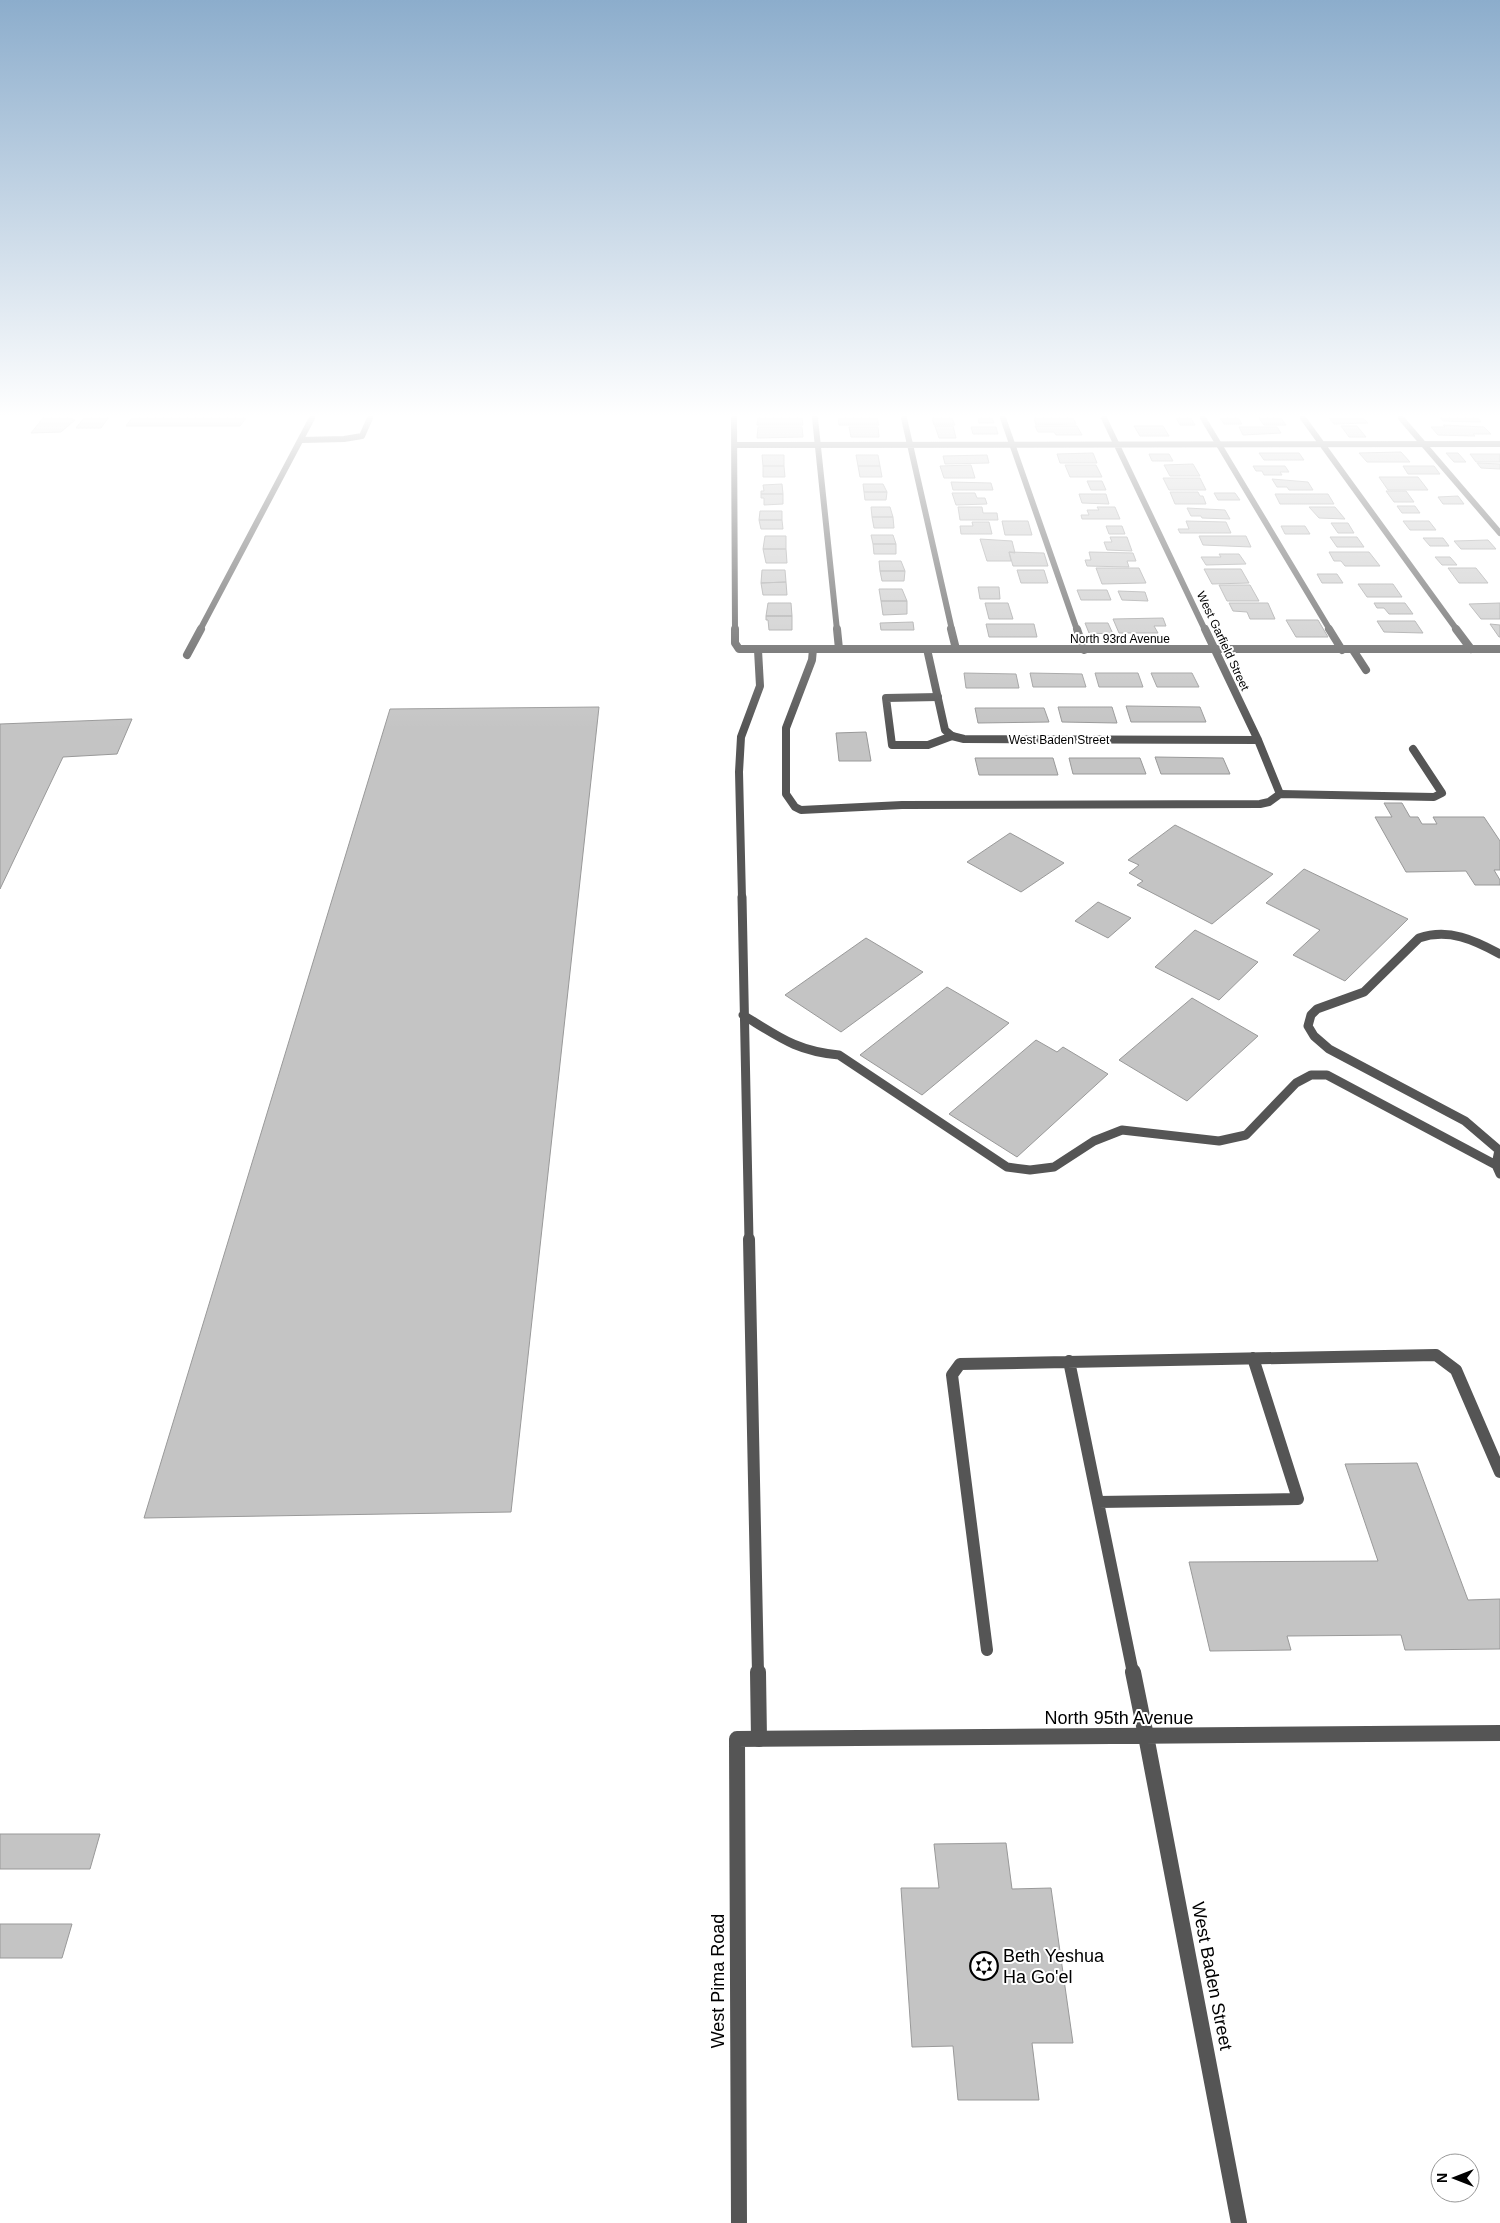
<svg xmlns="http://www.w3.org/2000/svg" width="1500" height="2223" font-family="Arial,sans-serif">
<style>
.building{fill:#c4c4c4;stroke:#999}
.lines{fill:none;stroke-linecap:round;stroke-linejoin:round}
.lane-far4{stroke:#555;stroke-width:6}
.lane-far3{stroke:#555;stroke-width:8}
.lane-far2{stroke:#555;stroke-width:9}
.lane-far1{stroke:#555;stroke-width:12}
.lane{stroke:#555;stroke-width:16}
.street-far2{stroke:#555;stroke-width:6}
.street-far1{stroke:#555;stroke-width:8}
.street{stroke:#555;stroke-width:16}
.labels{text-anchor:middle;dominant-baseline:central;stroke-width:4;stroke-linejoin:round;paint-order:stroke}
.far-street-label{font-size:12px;fill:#000;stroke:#fff}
.near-street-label{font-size:18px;fill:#000;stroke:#fff}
.near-poi-label{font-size:18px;fill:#000;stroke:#fff;text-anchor:start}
</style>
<rect width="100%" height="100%" fill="#fff"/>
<path class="building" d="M43,418h30l-1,2h3l-14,12 -30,1z
M84,418h24l-7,10h-25z
M132,418h114l-6,8h-114z
M758,418h44l1,7h-46z
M838,418h39l2,7h-40z
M932,418h20l3,7h-21z
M978,418h14l2,5h-15z
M1034,418h39l3,6 -40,1z
M1176,418h15l4,7h-15z
M1220,418h18l4,6h-18z
M1259,418h22l5,7h-22z
M1329,418l35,1 4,4 -34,1z
M1440,418h38l3,4 -38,-1z
M1443,425l41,2 7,7h-18l2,2 -37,-1 -7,-8h14z
M935,426h18l3,12h-17z
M1035,426h42l5,9h-26l-2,-3h-16z
M1134,426h29l6,10h-29z
M1341,426h16l9,11h-17z
M758,427h44l1,10 -46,1z
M849,427h29l1,10h-28z
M971,427h25l2,7h-25z
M1239,427h38l4,6 -38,2z
M1401,452l9,10h-43l-8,-9z
M1093,453l4,10h-37l-3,-9z
M1259,453h40l5,7h-40z
M1446,453h12l8,9h-12z
M1149,454h20l4,7h-21z
M1470,454h30v8h-24z
M762,455h22v11h-21z
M856,455h22l2,11h-22z
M987,455l2,8 -44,1 -2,-8z
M1477,463l23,1v5l-19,-1z
M1193,464l7,12h-30l-6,-11z
M971,465l4,13h-31l-4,-12z
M1065,465h31l6,12h-32z
M763,466h21l1,11h-22z
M858,466h22l2,11h-22z
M1253,466h32l4,6h-9l2,3h-18l-2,-4h-6z
M1403,466h31l6,8h-32z
M1379,477h39l10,13h-40z
M1163,478h37l6,12h-37z
M1272,479l36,3 5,8h-24l-2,-3h-10z
M1087,481h15l4,9h-15z
M951,482l40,1 2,7h-40z
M782,484l1,10h-22v-3h3l-1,-6z
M863,484h20l4,8h-23z
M1386,491h20l8,11h-20z
M864,492h23l-1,8h-21z
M1170,492h28l2,4h3l3,8h-31z
M952,493h23l2,5h8l2,6 -31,1z
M1214,493h21l5,7h-22z
M761,494h22v10l-19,1v-7h-3z
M1079,494h27l3,10 -27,-1z
M1275,494h53l6,10h-54z
M1458,496l6,8h-21l-5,-7z
M1397,506h18l5,7h-18z
M871,507h19l3,10h-21z
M958,507h24l1,6h14l1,7h-38z
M1097,507h18l5,12h-38l-1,-4h8l-2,-5h12z
M1309,507h26l10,12 -26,-1z
M1187,508l38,2 5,9 -28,-1 -1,-2h-10z
M760,511h22v9h-23z
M872,517h21l1,11h-20z
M759,520h23l1,9h-22z
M1002,521h26l4,14h-27z
M1186,521l40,1 5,11h-51l-2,-4h11z
M1403,521h26l7,9h-26z
M972,522h17l3,12h-31l-1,-8h13z
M1331,523h17l6,10h-16z
M1106,526h16l3,8h-16z
M1281,526h24l5,8h-25z
M871,535h22l3,9h-23z
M765,536h21v13h-23z
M1199,536h47l5,11 -48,-2z
M1110,537h17l5,14 -25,-1 -3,-8h8z
M1330,537h27l7,10h-27z
M1423,538h20l6,8h-19z
M980,539l32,2 3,12 -6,-1 2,9h-24z
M1488,540l8,9h-35l-7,-8z
M873,544h23v10h-22z
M763,549h23l1,14h-21z
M1009,552l35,1 4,13h-35z
M1089,552l44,1 3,8h-9l2,6 -42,-1 -2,-6h6z
M1329,552h40l11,14h-35l-4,-5h-7z
M1219,554h20l7,10 -40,1 -5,-8h20z
M1435,557h15l7,8h-15z
M879,561h22l4,10h-25z
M1096,568h43l7,15 -44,1z
M1448,568h28l12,15h-29z
M1204,569h37l8,14 -37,1z
M762,570h23l1,12 -25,1z
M1017,570h27l4,13h-27z
M880,571h25l-1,10h-22z
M1317,574h20l6,9h-21z
M786,582l1,13h-24l-2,-12z
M1358,584h35l9,13h-35z
M1219,585h31l9,16h-32z
M978,587h21l1,12h-20z
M879,589h23l5,12h-26z
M1077,590h30l4,10h-30z
M1118,591l27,1 3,9 -26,-1z
M881,601h26v13l-24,1z
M768,603h23l1,13h-26z
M985,603h23l5,16h-24z
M1229,603h39l7,16h-25l-3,-7 -14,-1z
M1374,603h31l8,11h-24l-5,-6h-7z
M1500,603v16h-19l-12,-15z
M766,616h26v14h-23l-1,-10h-2z
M1163,618l3,8h-12l4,7h-39l-6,-14z
M1286,620h32l10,17h-32z
M1377,621h38l8,12 -39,-1z
M913,622l1,8h-33l-1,-7z
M1085,623h23l5,11 -24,-1z
M986,624h48l3,13h-48z
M1490,624l10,1v12h-1z
M964,673l52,1 3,14h-53z
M1030,673l52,1 4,13h-53z
M1095,673h43l5,14h-44z
M1151,673h41l7,14h-42z
M1126,706l74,1 6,15h-75z
M599,707l-88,805 -367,6 246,-809z
M1058,707h54l5,16 -55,-1z
M975,708h69l5,14 -71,1z
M132,719l-15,35 -54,3 -63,132v-165z
M866,732l5,29h-32l-3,-28z
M1155,757l68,1 7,16h-69z
M975,758h78l5,17h-79z
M1069,758h71l6,16h-73z
M1384,803h18l8,14h8l4,7h15l-4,-7h51l16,24v29h-6l6,10v5h-25l-9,-14 -60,1 -31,-55h17z
M1175,825l98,49 -61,50 -75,-39 6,-4 -14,-8 10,-8 -11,-5z
M1010,833l54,30 -43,29 -54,-30z
M1304,869l104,50 -63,62 -52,-26 27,-25 -54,-27z
M1098,902l33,16 -23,20 -33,-17z
M1195,930l63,32 -39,38 -64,-33z
M866,938l57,34 -82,60 -56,-37z
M947,987l62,36 -87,72 -62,-40z
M1192,998l66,38 -71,65 -68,-41z
M1036,1040l21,12 6,-5 45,27 -91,83 -68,-43z
M1417,1463l51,137 32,-1v50l-95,1 -4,-15 -114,1 4,14 -81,1 -21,-89 189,-1 -33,-97z
M0,1834h100l-10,35h-90z
M1006,1843l6,46 39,-1 22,155h-41l7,57h-81l-5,-54 -41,1 -11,-159h38l-5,-44z
M0,1924h72l-10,34h-62z"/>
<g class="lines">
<path class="lane-far4" d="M815,418l22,212
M1003,418l74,212
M1203,418l127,212
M1401,418l99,115
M301,440l43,-1 18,-3 8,-18"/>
<path class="lane-far3" d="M837,629l2,20
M1077,629l7,21
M1329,629l13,21
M813,649l-1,11 -26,68v66l9,13 6,3 101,-5 358,-1 9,-2 11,-8 154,3 8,-4 -29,-44
M1353,650l13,20
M938,697l-52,1 6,47h36l24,-9
M742,899l-3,-127 2,-35 19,-51 -2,-36"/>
<path class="lane-far2" d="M742,897l7,343
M1500,954c-26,-14 -51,-26 -81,-16l-55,54 -47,17 -6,6 -3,11 6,10 15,13 136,72 34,29 -3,15 4,9
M743,1015c36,22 53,36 96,40l168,112 23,3 24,-3 40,-26 28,-11 97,11 27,-6 50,-52 15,-8h16l169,90"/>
<path class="lane-far1" d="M749,1239l9,434
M1069,1361l64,312
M1098,1502l200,-3 -45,-141
M987,1650l-35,-275 8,-11 476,-9 20,15 44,102"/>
<path class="lane" d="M758,1672l1,67
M1133,1672l13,64"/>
<path class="street-far2" d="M734,418l1,212
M904,418l48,212
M1104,418l101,212
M1303,418l154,212
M735,445l765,-1
M200,630l112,-212"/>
<path class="street-far1" d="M735,629v14l4,6h761
M951,629l5,20
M1205,629l53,111 22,54
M1456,629l15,20
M927,649l18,81 7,6 12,3 294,1
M187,655l14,-26"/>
<path class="street" d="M1146,1736l93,487
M739,2223l-2,-484 763,-6"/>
</g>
<linearGradient id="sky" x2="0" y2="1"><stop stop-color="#8cadcc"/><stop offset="0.57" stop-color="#fff"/><stop offset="1" stop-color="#fff" stop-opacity="0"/></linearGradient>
<rect width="1500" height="729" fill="url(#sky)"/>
<defs>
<symbol id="synagogue-ring" viewBox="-11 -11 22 22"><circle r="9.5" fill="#fff" stroke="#000" stroke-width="1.5"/><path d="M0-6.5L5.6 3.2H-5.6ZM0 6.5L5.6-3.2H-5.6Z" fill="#000"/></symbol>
</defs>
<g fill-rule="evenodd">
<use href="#synagogue-ring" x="968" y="1950" width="32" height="32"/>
</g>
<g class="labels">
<g class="far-street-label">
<text x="1120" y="639">North 93rd Avenue</text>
<text transform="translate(1223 641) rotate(65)">West Garfield Street</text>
<text x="1059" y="740">West Baden Street</text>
</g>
<g class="near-street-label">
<text x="1119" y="1718">North 95th Avenue</text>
<text transform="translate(1212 1976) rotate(79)">West Baden Street</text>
<text transform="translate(718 1981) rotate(-90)">West Pima Road</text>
</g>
<g class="near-poi-label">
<text x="1003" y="1956">Beth Yeshua<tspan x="1003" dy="21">Ha Go'el</tspan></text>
</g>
</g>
<g transform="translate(1455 2178) rotate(270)"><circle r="24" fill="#ffffff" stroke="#999999"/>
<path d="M0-4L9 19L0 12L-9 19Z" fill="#000000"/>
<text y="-8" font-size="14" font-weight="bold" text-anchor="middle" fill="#000000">N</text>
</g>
</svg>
